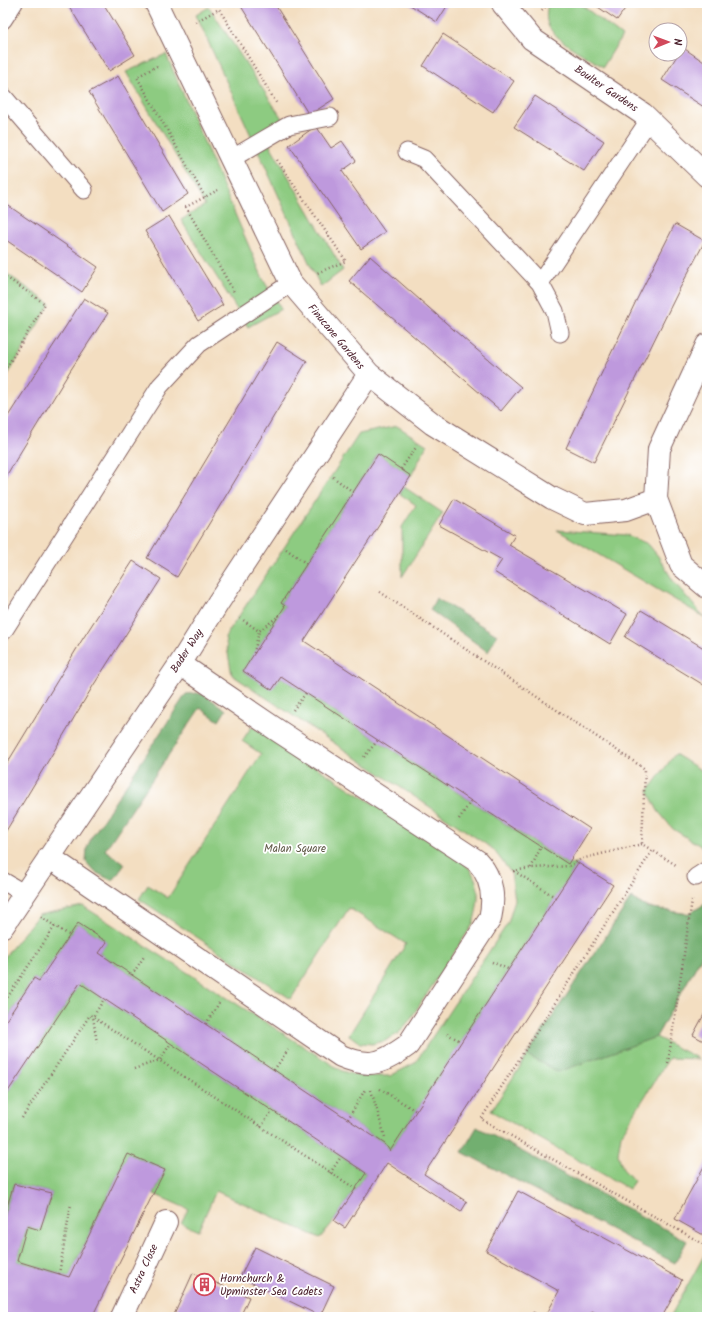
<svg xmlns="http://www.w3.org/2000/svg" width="710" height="1320" font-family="Kalam,sans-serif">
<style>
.green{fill:#8dcb81;stroke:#6c7556}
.forest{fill:#72af6f;stroke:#5e674d}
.building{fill:#be99dd}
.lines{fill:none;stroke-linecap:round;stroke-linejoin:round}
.service-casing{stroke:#856260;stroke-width:19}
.minor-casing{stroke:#856260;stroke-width:24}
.path{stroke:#856260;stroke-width:2.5;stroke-dasharray:1 3;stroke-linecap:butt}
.service{stroke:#fff;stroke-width:17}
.minor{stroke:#fff;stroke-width:22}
.labels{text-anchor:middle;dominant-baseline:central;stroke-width:3.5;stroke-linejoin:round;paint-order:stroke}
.street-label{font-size:11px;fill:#4a1f2b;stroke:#fff}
.park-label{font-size:11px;fill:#615b49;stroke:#fff}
.poi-label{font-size:11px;fill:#4a1f2b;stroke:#fff;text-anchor:start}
</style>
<rect width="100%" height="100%" fill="#fff"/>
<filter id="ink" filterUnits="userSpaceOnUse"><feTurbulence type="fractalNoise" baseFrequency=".025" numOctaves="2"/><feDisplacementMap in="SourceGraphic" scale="8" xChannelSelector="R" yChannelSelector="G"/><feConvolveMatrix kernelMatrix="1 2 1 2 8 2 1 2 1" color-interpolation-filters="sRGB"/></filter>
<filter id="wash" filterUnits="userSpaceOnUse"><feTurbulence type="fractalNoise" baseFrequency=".012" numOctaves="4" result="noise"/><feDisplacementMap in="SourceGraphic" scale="16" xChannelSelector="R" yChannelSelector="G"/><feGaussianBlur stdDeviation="0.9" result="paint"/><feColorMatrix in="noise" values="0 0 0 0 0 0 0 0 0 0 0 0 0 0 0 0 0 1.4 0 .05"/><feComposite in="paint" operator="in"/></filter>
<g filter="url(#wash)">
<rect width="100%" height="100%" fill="#f3dec1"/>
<path class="green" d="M548,3h31l43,33 -19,31c-16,-11 -40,-22 -52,-37 -6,-7 -5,-18 -3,-27z
M209,7l74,113 -20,13 80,137 -22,17 -9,-18 -116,-254z
M166,54l98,227 17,28 -33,18 -67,-107 24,-15 -79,-133z
M3,271l47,33 -47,79z
M397,426l30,19 -16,31 -33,-22 -97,149 4,3 -42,65 29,18 9,-12 286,187 11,-1 -188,288 -5,-7 -286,-191 8,-11 -29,-19 -39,58 -5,-3 -31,47v-66l35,-44 45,-9 259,165 16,5h32l25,-13 93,-140 7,-23 -4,-27 -18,-24 -261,-174 -7,-38 134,-203z
M404,487l39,26 -41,64v-50l14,-22 -16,-11z
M557,530l70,5 21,9 10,12 16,26 30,35z
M252,726l203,130c5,5 13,9 16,15 11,17 7,35 2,53l-64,97 -11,13 -13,7 -13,3 -12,-1 -11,-8 57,-91 -57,-36 -58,91 -152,-100 9,-14 20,13 93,-144 -19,-13z
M675,754l32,20v76l-34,-21 -15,-18 -10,-20z
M631,898l15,9 42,7 19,-11v44l-51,90 43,22 -30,-1 -48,77 -3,19 5,15 11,12 -5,8 -138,-78z
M80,983l286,190 -32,48 -14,17 -104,-47 -18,40 -17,-8 7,-14 -34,-15 11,-24 -37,-16 -59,123 -52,-16 10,-35 13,3 12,-36 -38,-9 -11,34v-119z
M707,1250v67h-37z"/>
<path class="forest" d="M436,598l61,37 -9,17 -58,-42z
M197,693l8,2 21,15 -7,11 -19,-13 -95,142 20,14 -12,17 -18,-9 -9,-10 1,-14 4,-10 95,-144z
M631,898l15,9 42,7 19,-11v44l-51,90 -98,35 -31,-17z
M477,1127l210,114 -12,22 -213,-111z"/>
<g id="blocks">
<path class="building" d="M67,3h36l32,52 -26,16z
M239,3h35l60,96 -25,16z
M407,3h42l-12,19z
M592,3h37l-12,17z
M443,34l71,47 -21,31 -70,-46z
M682,47l25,17v45l-45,-29 16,-26h2v-3z
M118,76l70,118 -26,18 -73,-120z
M535,96l69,45 -20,30 -70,-44z
M316,126l15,22 11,-7 14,20 -14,10 43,61 -24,17 -72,-104z
M3,202l95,65 -16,25 -79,-54z
M169,216l54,89 -25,16 -53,-90z
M675,224l30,17 -25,47 -86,174 -28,-14 70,-147z
M370,256l100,88 51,43 -20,24 -152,-130z
M84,298l24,15 -38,58 -67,110v-57z
M277,342l30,19 -130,216 -30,-19z
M378,454l33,22 -107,165 286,188 -22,35 -287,-187 -9,13 -29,-19 42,-65 -4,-3z
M454,499l61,36 -6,10 118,69 -17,30 -116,-72 8,-12 -63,-35z
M133,561l28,18 -68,107 -90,150v-66l79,-130z
M641,610l66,40v37l-82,-50z
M578,863l35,22 -189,289 43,28 -6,10 -74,-49 -42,65 -11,-7 32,-48 -286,-190 -77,116v-74l31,-47 5,3 39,-58 29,19 -8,11 286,191 5,7z
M707,1009v34l-14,-8z
M128,1154l37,16 -73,147h-89v-98l11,-35 38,9 -12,37 -13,-4 -10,35 52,16z
M707,1161v76l-32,-18z
M518,1191l164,89 -20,37h-58l-12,-6 -3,6h-44l14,-26 -73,-40z
M255,1247l79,39 -14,30 -80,-39z
M193,1273l56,24 -9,20h-67z
M533,1312l10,5h-12z"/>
</g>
</g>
<g filter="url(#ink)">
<use href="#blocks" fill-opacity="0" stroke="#856260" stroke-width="1"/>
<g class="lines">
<defs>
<path id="service" d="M3,20l11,-17
M3,96l81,94
M407,152l17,7 116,124 15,28 5,22
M231,159l58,-34 41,-8
M540,283l109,-163
M3,632l157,-246 39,-42 92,-61
M696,877l11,-7
M3,881l22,13"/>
<path id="minor" d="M156,3l135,280 78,91 64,50 119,74 33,16 41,-4 30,-11
M503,4l29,35 111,75 64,62
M707,345l-48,104 -3,50 25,66 26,22
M49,857l292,199c30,13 42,7 67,-11l82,-126c5,-22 2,-42 -13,-58l-200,-131 -97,-66
M3,926l177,-262 38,-61 151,-229
M122,1317l44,-95"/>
</defs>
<use href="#service" class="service-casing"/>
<use href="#minor" class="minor-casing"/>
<path class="path" d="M542,11l6,-8
M195,22l24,-13 58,95
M157,66l-20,11 68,120
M277,160l69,101 -29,12
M218,190l-32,17 48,85
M3,275l42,29 -42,69
M401,469l16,-23
M333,477l20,15
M286,549l21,15
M380,592l265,177 -3,75 34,21
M240,618l19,13 21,-16
M254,653l5,-22
M293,710l13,-17
M364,757l14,-17
M459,819l12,-18
M652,851l-171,268 226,127
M531,868l10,-21
M513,871l18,-3 39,-2 11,-7 61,-15
M514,871l41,26
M41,917l28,18
M492,962l16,7
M132,975l13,-20
M3,1004l52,-78
M206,1024l13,-21
M447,1034l14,7
M97,1043l-4,-26 11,-18
M668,1063l24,-163
M134,1069l26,-9 11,-17
M274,1070l14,-20
M380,1089l36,22
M371,1090l14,47
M22,1118l68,-103 266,174
M348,1119l18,-31
M261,1127l11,-16
M330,1173l11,-16
M59,1274l12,-70"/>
<use href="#service" class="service"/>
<use href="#minor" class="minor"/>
</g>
</g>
<defs>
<symbol id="building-ring" viewBox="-11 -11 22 22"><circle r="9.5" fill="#fff" stroke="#d1495b" stroke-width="1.5"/><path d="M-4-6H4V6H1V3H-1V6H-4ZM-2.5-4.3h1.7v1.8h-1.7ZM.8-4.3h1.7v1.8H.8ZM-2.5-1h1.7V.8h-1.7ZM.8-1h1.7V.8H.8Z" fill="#d1495b"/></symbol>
</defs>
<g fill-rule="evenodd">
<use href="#building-ring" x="192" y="1272" width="25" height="25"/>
</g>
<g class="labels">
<g class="street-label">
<text transform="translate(606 89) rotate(34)">Boulter Gardens</text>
<text transform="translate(336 337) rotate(50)">Finucane Gardens</text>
<text transform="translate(187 651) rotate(-57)">Bader Way</text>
<text transform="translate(144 1269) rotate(-65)">Astra Close</text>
</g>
<g class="park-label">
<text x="295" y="849">Malan Square</text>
</g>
<g class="poi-label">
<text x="220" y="1279">Hornchurch &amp;<tspan x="220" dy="13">Upminster Sea Cadets</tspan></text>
</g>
</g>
<rect width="710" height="1320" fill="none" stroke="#fff" stroke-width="16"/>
<g transform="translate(668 42) rotate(89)"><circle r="19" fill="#ffffff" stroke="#b7a5aa"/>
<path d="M0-3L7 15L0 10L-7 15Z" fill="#d1495b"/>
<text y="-6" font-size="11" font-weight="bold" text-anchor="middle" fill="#4a1f2b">N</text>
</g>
</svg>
